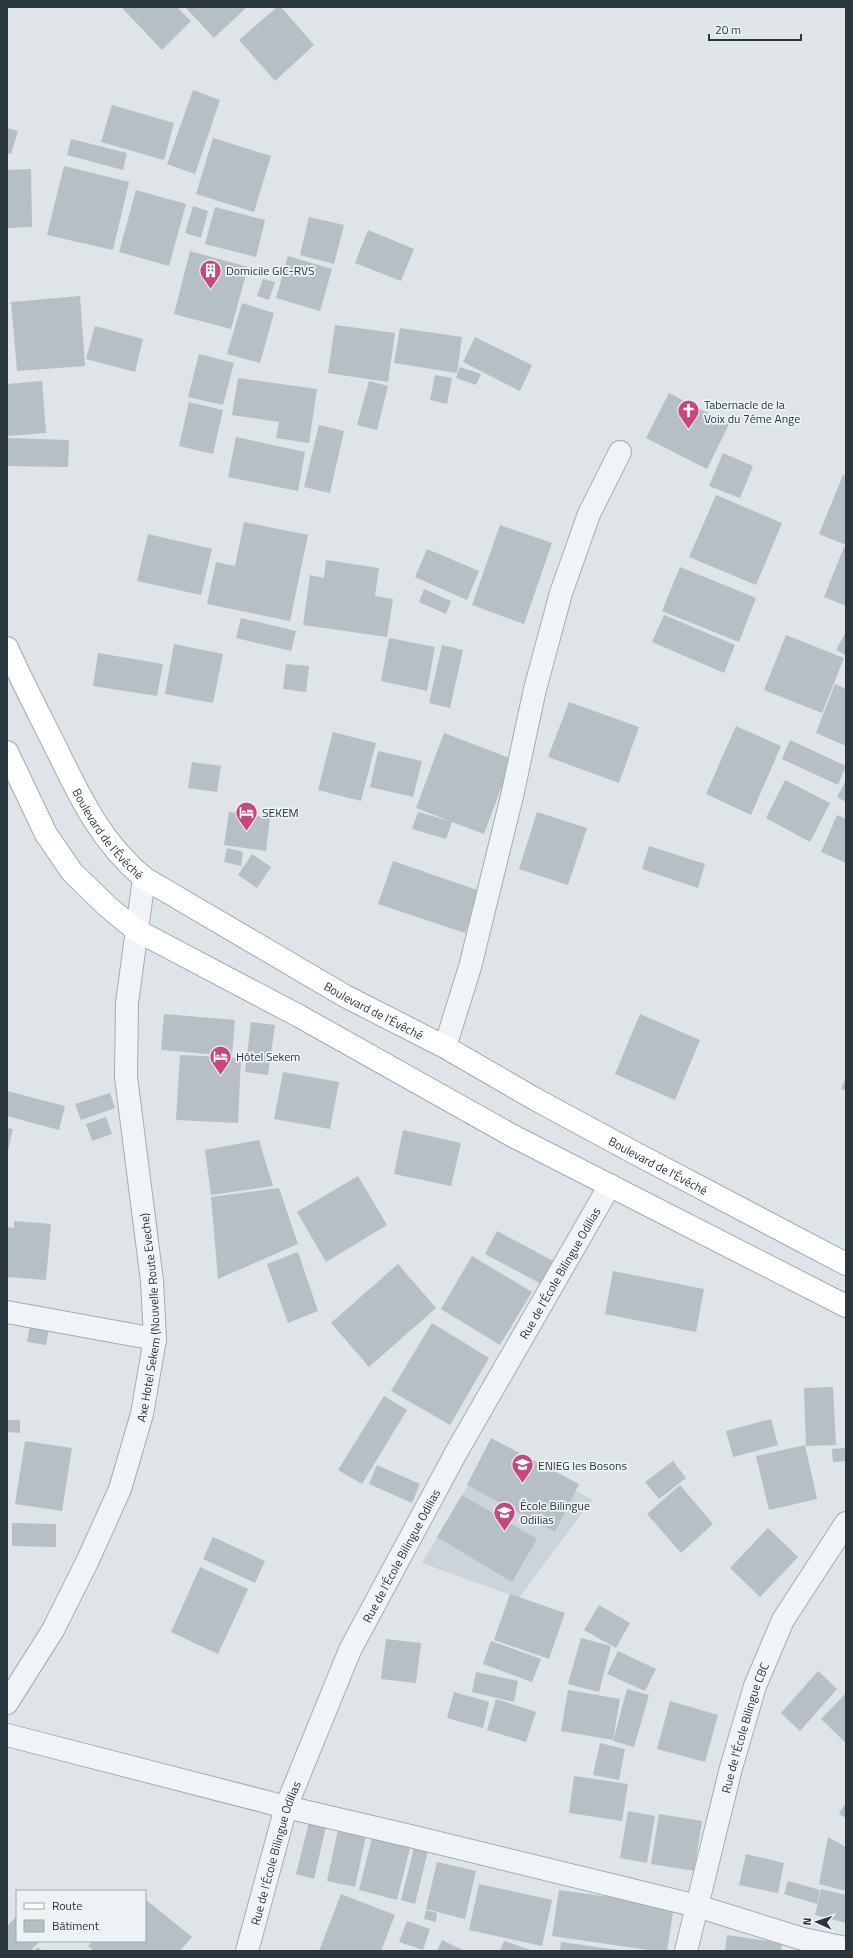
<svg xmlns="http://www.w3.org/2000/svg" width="853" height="1958" font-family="'Titillium Web',sans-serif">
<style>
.built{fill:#ccd4d9}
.building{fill:#b6bfc4}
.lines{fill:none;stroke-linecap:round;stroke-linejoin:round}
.minor-casing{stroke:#a4acb1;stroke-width:24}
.major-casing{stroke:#9eacb2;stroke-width:24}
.minor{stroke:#f1f4f6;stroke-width:22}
.major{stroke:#fff;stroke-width:22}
.labels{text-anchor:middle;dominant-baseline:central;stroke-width:3.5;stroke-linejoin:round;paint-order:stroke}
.poi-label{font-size:12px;fill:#28363e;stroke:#edf3f5;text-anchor:start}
.street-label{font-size:12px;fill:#28363e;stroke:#edf3f5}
</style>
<rect width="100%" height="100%" fill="#dee4e7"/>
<path class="built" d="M494,1441l98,59 -73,98 -97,-35z"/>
<path class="building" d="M125,7h52l14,14 -29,29 -39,-41z
M185,7h62l-33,31z
M277,7h4l33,38 -39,36 -36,-41z
M193,90l27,10 -25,74 -28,-10z
M112,105l62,18 -10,37 -63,-18z
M7,128l11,3 -7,23 -4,-1z
M213,138l58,18 -17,56 -58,-18z
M71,139l56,14 -4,17 -56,-15z
M64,166l65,16 -16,68 -66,-15z
M31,169l1,58 -25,1v-58z
M136,190l50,14 -17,62 -50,-14z
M193,206l15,5 -7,27 -16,-5z
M215,207l50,13 -9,37 -51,-13z
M309,217l35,8 -10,39 -34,-9z
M368,230l46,19 -13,32 -46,-18z
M190,251l58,16 -17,62 -57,-15z
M288,256l44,13 -12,42 -44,-13z
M263,279l12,3 -6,18 -12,-4z
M80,296l5,70 -68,5 -6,-69z
M242,303l32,10 -14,50 -33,-9z
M335,325l60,8 -7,49 -60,-9z
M95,326l48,13 -8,33 -49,-13z
M400,328l62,9 -5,36 -63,-10z
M475,337l57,28 -12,26 -57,-29z
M199,354l35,9 -11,42 -35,-8z
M460,367l21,7 -5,11 -20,-7z
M435,375l17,3 -5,26 -17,-4z
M238,378l79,11 -8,54 -33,-5 3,-16 -47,-7z
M42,381l4,52 -39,3v-52z
M369,381l19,5 -11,44 -20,-5z
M669,393l60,31 -22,45 -61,-31z
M189,402l34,8 -10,44 -34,-8z
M319,425l25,6 -14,62 -26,-6z
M236,437l69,15 -7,39 -70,-14z
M7,438l62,2 -1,27 -61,-1z
M723,453l30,13 -13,32 -31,-12z
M843,475l3,1v69l-27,-11z
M716,495l66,28 -26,62 -67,-28z
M244,522l64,13 -18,86 -83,-17 9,-42 19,4z
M500,525l52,18 -28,81 -52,-19z
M148,534l64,15 -11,46 -64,-14z
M844,547l2,1v58l-22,-9z
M427,549l52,22 -12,29 -52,-23z
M326,560l53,8 -4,28 18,3 -6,38 -84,-12 7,-50 14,3z
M680,567l76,31 -17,44 -77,-31z
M424,589l27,12 -5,13 -27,-12z
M664,615l71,30 -11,28 -72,-31z
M241,618l55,13 -5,20 -55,-13z
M846,632v23l-10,-5z
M786,635l58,23 -22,55 -58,-23z
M389,638l46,9 -8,44 -46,-10z
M174,644l49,10 -10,49 -48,-9z
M442,645l21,5 -13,58 -21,-5z
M98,653l65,11 -6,32 -64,-10z
M286,664l23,2 -3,26 -23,-3z
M835,684l11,5v57l-30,-13z
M569,702l70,25 -20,56 -71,-26z
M736,726l45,20 -30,69 -45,-21z
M333,732l43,11 -15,58 -43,-11z
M444,733l68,26 -28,75 -32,-12 -6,17 -34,-10 6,-17 32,9 -34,-13z
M790,740l56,26 -8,19 -56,-26z
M378,751l44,10 -9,36 -43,-10z
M192,762l29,4 -4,26 -29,-4z
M785,780l45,23 -20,39 -44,-24z
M846,780v22l-9,-5z
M229,812l41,6 -4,33 -42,-6z
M537,812l50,16 -19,57 -49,-16z
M837,815l9,4v44l-25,-11z
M649,846l56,18 -7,24 -56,-19z
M227,848l16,4 -2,14 -17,-4z
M252,854l19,13 -14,21 -19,-13z
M393,861l87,30 -15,42 -87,-29z
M164,1014l71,6 -3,36 -71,-6z
M640,1014l60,26 -25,60 -60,-26z
M251,1022l24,3 -7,50 -23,-3z
M180,1055l61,3 -3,65 -62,-3z
M283,1072l56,10 -9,47 -56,-10z
M846,1076v14l-5,-1z
M7,1091l58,15 -6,24 -52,-14z
M110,1093l5,15 -34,12 -6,-16z
M106,1117l6,17 -20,7 -6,-17z
M7,1128l6,1 -5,22h-1z
M403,1130l58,13 -10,43 -57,-12z
M259,1140l14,46 -62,9 -6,-45z
M358,1176l29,49 -61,37 -29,-50z
M279,1188l19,56 -80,35 -7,-82z
M14,1221l37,3 -5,56 -39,-3v-50l7,1z
M497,1231l60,32 -12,23 -60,-32z
M298,1252l20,59 -30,12 -21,-59z
M472,1256l60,36 -32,53 -59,-36z
M398,1264l38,44 -67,59 -38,-44z
M613,1271l91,18 -8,43 -91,-18z
M432,1323l57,35 -39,67 -59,-34z
M30,1325l19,3 -3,17 -19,-3z
M833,1387l3,58 -30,1 -2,-58z
M384,1396l23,14 -45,74 -24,-14z
M771,1419l7,26 -45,12 -7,-26z
M7,1420h13v13l-13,-1z
M491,1438l88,46 -24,48 -88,-47z
M25,1441l47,7 -10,63 -47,-7z
M805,1445l12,54 -48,11 -13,-54z
M846,1448v13l-13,1 -1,-13z
M673,1461l13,17 -27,21 -14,-17z
M377,1465l43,19 -8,19 -43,-19z
M680,1485l33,39 -32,29 -34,-39z
M462,1495l75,44 -25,43 -75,-45z
M12,1523l44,1v23l-44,-1z
M768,1528l30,29 -38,40 -30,-29z
M213,1537l52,24 -10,22 -52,-24z
M200,1567l48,22 -30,65 -47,-22z
M510,1594l55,19 -16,46 -55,-19z
M599,1605l31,18 -14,25 -32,-18z
M581,1638l30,8 -12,46 -31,-8z
M386,1639l35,4 -5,40 -35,-4z
M491,1641l50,18 -9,23 -49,-18z
M618,1651l38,18 -11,22 -38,-17z
M818,1671l19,18 -37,42 -19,-18z
M476,1672l42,9 -4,21 -42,-10z
M627,1689l22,6 -15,52 -21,-6z
M568,1690l52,9 -7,41 -52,-9z
M454,1692l35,10 -6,26 -36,-10z
M846,1693v50l-25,-24z
M496,1699l40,13 -10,30 -39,-12z
M670,1701l48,14 -13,47 -48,-13z
M600,1743l25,6 -6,31 -26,-5z
M574,1776l54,8 -6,37 -53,-8z
M846,1802v16l-7,-4z
M628,1811l27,5 -8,47 -27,-5z
M659,1814l43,7 -8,50 -43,-7z
M310,1818l17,4 -13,57 -18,-5z
M339,1825l28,6 -12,56 -28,-6z
M828,1837l18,10v44l-27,-7z
M372,1838l38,10 -13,52 -38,-10z
M414,1848l14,3 -13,53 -14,-4z
M746,1854l38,9 -6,30 -39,-8z
M437,1862l39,9 -11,48 -39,-10z
M788,1881l32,9 -3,14 -33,-10z
M479,1884l73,16 -10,46 -73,-16z
M821,1889l25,6v28l-31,-8z
M559,1890l115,16 -7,45h-12l-103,-15z
M341,1894l54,21 -14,36h-62z
M145,1899l47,38 -12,14h-86l-6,-5 5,-5h52z
M426,1910l11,3 -1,9 -12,-3z
M17,1916v25h23l-10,10h-23v-25z
M407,1921l23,8 -7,21 -24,-8z
M727,1935l55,8 -1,8h-56z
M442,1940l23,11h-28z
M504,1941l30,10h-34z
M561,1942l58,8v1h-59z
M38,1947l4,4h-8z"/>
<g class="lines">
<defs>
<g id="minor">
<path d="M445,1047l25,-80 42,-171 23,-107 26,-96 28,-79 31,-62"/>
<path d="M7,1312l148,27"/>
<path id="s1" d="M7,1703l46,-73 35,-70 32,-71 22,-75 13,-75 -3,-58 -26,-204 1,-74 17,-125"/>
<path d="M7,1735l279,72 120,28 291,71 106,33 43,9"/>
<path id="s2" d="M247,1951l39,-144 64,-157 107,-199 153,-266"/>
<path id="s3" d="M686,1951l45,-183 24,-82 28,-66 63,-97"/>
</g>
<g id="major">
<path id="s4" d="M7,648c15,33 32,66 48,98 25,51 45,95 89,132l201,118 100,51 90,52 98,53 213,112"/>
<path d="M7,752l39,82 26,38 36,35 28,23 163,86 212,119 335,171"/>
</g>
</defs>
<use href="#minor" class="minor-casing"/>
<use href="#major" class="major-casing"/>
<use href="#minor" class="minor"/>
<use href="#major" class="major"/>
</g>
<defs>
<symbol id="building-pin" viewBox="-11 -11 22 30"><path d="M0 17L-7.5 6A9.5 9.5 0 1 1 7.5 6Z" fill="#c9467e" stroke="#edf3f5"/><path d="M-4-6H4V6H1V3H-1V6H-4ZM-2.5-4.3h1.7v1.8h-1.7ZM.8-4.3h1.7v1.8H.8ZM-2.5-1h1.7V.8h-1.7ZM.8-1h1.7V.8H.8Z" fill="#fff"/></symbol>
<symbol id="church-pin" viewBox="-11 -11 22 30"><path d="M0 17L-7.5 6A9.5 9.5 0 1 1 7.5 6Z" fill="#c9467e" stroke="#edf3f5"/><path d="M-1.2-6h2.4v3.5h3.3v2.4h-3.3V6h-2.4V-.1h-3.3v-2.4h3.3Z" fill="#fff"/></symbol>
<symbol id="hotel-pin" viewBox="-11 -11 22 30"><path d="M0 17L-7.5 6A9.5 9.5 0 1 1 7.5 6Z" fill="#c9467e" stroke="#edf3f5"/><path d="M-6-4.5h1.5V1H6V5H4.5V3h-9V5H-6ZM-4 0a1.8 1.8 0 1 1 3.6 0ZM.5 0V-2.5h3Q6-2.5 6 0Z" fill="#fff"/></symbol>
<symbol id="school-pin" viewBox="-11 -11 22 30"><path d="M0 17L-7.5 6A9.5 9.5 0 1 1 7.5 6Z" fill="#c9467e" stroke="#edf3f5"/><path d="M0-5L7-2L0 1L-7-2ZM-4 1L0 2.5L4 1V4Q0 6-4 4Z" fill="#fff"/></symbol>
</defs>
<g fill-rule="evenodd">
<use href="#building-pin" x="198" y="258" width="25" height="34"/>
<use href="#church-pin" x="676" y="398" width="25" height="34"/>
<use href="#hotel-pin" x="234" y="800" width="25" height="34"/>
<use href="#hotel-pin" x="208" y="1044" width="25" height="34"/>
<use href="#school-pin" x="510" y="1452" width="25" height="34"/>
<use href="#school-pin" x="492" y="1500" width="25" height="34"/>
</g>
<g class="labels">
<g class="poi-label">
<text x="226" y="270">Domicile GIC-RVS</text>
<text x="704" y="404">Tabernacle de la<tspan x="704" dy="14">Voix du 7éme Ange</tspan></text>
<text x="262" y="812">SEKEM</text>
<text x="236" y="1056">Hôtel Sekem</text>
<text x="538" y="1465">ENIEG les Bosons</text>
<text x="520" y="1505">École Bilingue<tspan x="520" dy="14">Odilias</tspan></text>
</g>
<g class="street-label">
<text stroke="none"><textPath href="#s4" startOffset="212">Boulevard de l'Évêché</textPath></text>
<text stroke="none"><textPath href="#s4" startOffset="535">Boulevard de l'Évêché</textPath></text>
<text stroke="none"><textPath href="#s4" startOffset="859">Boulevard de l'Évêché</textPath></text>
<text stroke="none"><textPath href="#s2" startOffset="750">Rue de l'École Bilingue Odilias</textPath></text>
<text stroke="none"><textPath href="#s1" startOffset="418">Axe Hotel Sekem (Nouvelle Route Eveche)</textPath></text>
<text stroke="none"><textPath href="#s2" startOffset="426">Rue de l'École Bilingue Odilias</textPath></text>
<text stroke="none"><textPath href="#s3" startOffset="231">Rue de l'École Bilingue CBC</textPath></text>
<text stroke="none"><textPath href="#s2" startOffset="102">Rue de l'École Bilingue Odilias</textPath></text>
</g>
</g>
<rect width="853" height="1958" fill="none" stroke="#28363e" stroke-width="16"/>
<rect x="16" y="1890" width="130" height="52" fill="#edf3f5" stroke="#9ea7ac"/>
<rect x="24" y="1903" width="20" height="6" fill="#ffffff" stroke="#9ea7ac"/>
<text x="52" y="1910" font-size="12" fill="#28363e">Route</text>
<rect x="24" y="1920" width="20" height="12" fill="#b6bfc4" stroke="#9ea7ac"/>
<text x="52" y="1930" font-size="12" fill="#28363e">Bâtiment</text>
<g transform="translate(817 1922) rotate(273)" stroke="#edf3f5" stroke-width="3" paint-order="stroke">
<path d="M0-3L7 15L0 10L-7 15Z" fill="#28363e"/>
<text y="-6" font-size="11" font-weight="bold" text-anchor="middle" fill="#28363e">N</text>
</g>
<path d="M709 34v6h92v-6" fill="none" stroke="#28363e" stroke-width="2"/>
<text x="715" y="34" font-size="12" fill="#28363e" stroke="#edf3f5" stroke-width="3" paint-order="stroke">20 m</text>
</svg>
